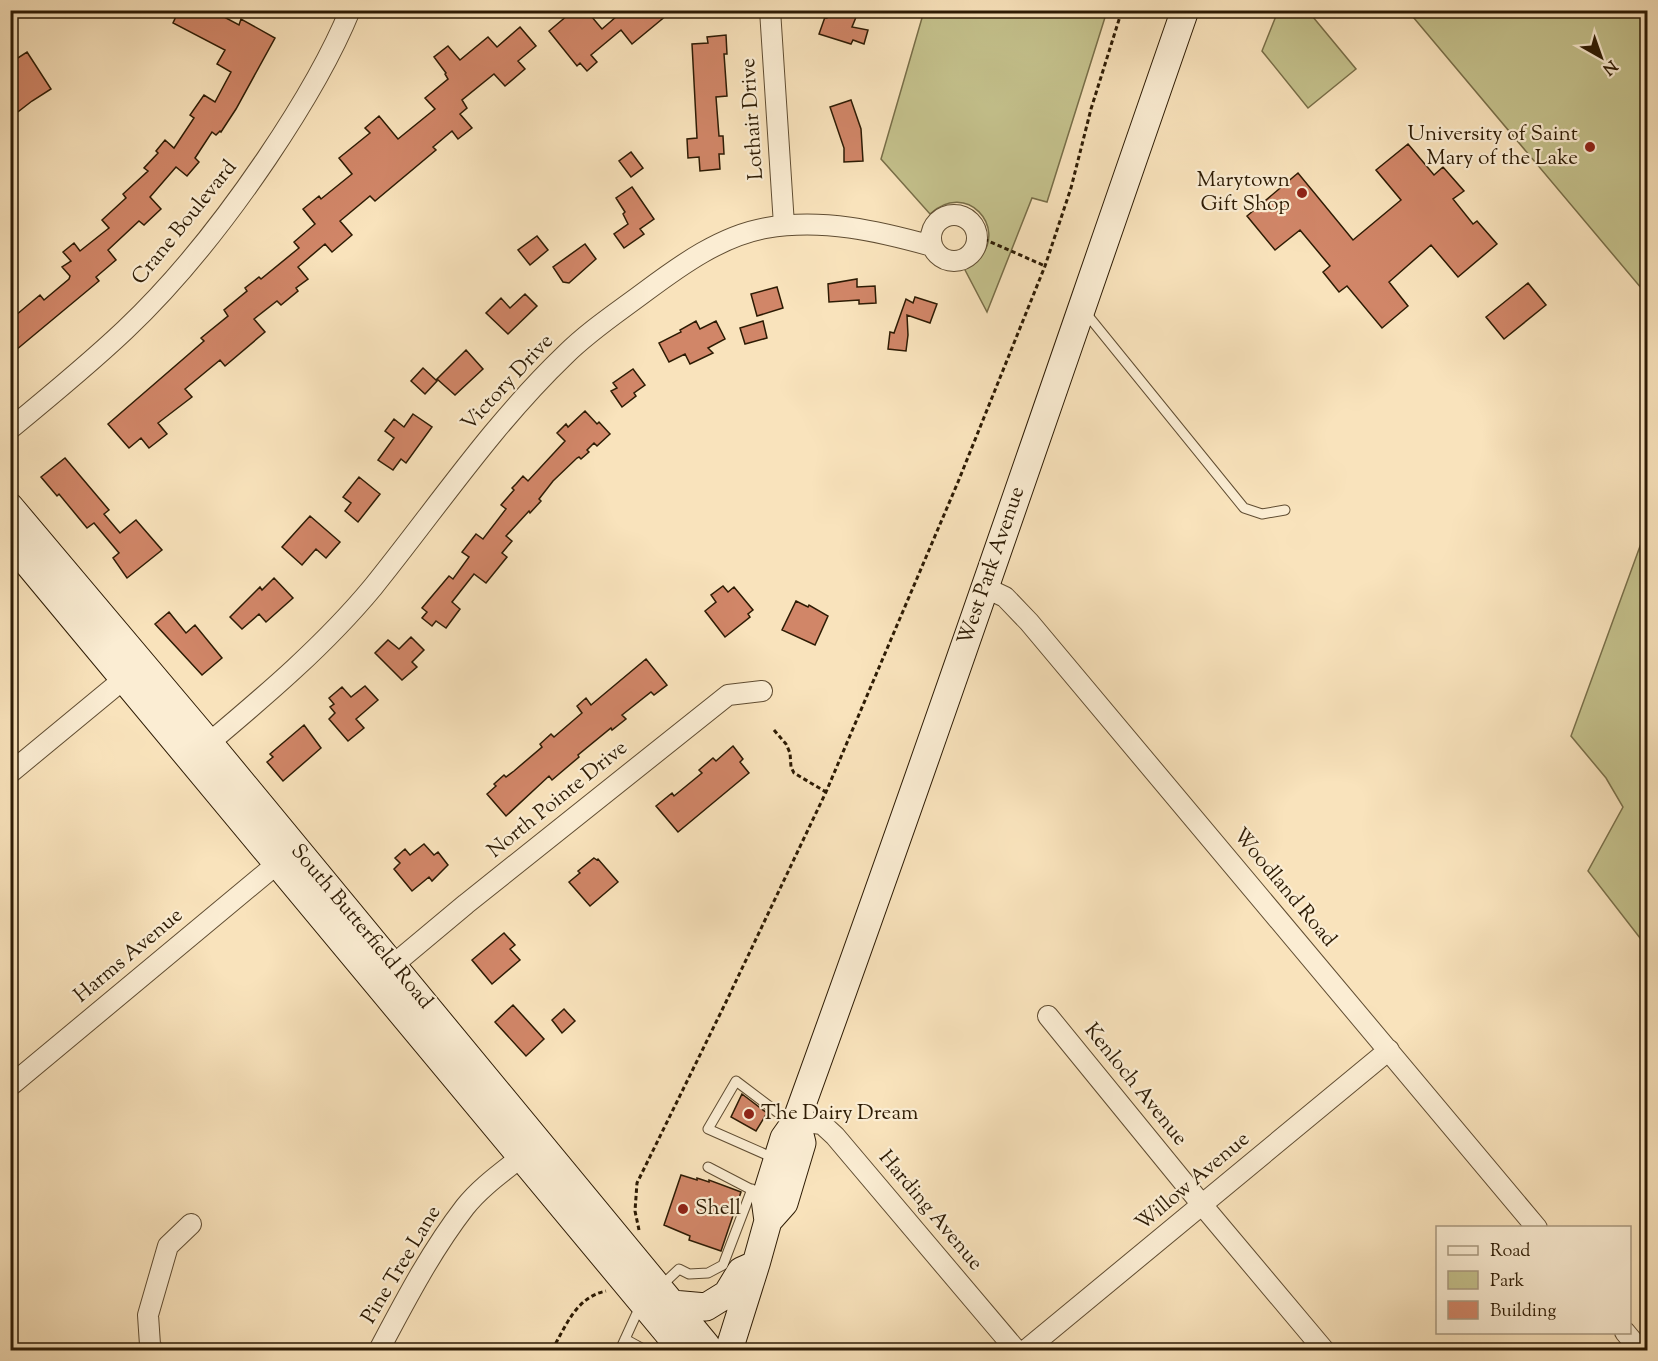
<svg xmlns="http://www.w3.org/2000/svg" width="1658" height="1361" font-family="'Sorts Mill Goudy',serif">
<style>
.green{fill:#c4c18c;stroke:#786e48;stroke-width:1.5}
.building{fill:#d18668;stroke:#2d1b04;stroke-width:1.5}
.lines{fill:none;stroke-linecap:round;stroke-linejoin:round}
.lane-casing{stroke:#604d32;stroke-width:11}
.street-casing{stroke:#604d32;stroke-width:22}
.secondary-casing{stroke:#2d1b04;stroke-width:29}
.path{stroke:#2d1b04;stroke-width:3;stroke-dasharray:4.5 3;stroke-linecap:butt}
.lane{stroke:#fbedd3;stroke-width:9}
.street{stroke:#fbedd3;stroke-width:20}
.secondary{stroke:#fbedd3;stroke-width:27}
.poi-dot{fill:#8f2418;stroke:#fbedd3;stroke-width:2}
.labels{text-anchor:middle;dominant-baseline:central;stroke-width:4.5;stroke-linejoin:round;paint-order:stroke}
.street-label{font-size:21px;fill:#2d1b04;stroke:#fbedd3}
.poi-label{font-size:21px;fill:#2d1b04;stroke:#fbedd3;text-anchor:end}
</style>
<rect width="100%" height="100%" fill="#f9e3bc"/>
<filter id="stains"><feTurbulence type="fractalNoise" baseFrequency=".00333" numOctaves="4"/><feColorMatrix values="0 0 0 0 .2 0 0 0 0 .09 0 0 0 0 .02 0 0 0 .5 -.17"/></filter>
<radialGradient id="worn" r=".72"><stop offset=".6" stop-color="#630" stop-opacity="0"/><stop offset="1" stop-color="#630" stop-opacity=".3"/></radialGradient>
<path class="green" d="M924,11h183l-60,191 -15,-4 -45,114 -23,-44c5,-3 12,-7 16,-11 27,-29 -13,-77 -50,-43l-49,-55z
M1278,11h30l48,58 -48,39 -46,-57z
M1408,11h239v284z
M1647,527l1,420h-1l-59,-76 35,-64 -17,-29 -35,-42z"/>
<path class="building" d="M179,10h32l28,15 2,-6 34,19 -39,71 -15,23 -1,-1 -4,4 -4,-3 -17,26 4,4 -12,14 -11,-9 -26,30 11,12 -17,16 -5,-4 -31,29 8,10 -20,17 3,4 -89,74v-35l30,-25 4,5 25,-21 1,-3 -8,-9 9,-6 -8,-9 11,-9 6,8 29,-23 -7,-8 24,-22 -3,-4 25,-23 -4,-3 14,-15 -2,-2 9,-11 9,8 20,-30 -4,-3 14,-20 11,7 16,-30 -14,-8 8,-14 -52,-27z
M574,10h12l16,19 22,-19h49l-41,34 -11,-14 -30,25 6,7 -10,9 -7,-8 -3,3 -28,-35z
M830,10h29l-7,17 16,3 -4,14 -11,-4 -2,4 -32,-10 6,-17 2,1z
M520,27l16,19 -18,15 7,8 -20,17 -11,-12 -32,26 5,8 -7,6 12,14 -14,11 -6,-8 -19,16 3,3 -61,51 -5,-5 -30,25 12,14 -20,17 -7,-8 -27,23 10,12 -12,9 2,3 -17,14 -4,-4 -23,18 11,13 -40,34 -5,-6 -35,29 7,8 -34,26 9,11 -18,14 -8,-10 -12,10 -21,-24 96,-83 -3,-3 27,-22 -4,-6 23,-19 -2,-3 14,-11 2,2 38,-31 -5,-6 21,-18 -12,-15 16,-13 2,3 31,-25 -13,-16 31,-25 -5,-5 14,-12 19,23 37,-30 -10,-11 23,-19 -3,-5 1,-1 -12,-16 14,-11 12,14 28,-23 9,10z
M726,35l1,19h-3l3,42 -11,1 3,39h4l1,18h-5l1,15 -20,2 -1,-14 -11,1 -1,-19 10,-1 -5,-94 16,-1 -1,-6z
M27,52l24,37 -19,12 -22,17v-55z
M851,100l10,29 2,32 -19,1v-14l-14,-41z
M1408,144l26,31 9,-8 21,24 -11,8 20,25 4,-3 20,23 -39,33 -27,-32 -42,37 19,24 -26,22 -35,-42 -8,6 -16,-20 7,-6 -30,-36 -25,20 -28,-34 51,-43 55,67 48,-40 -25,-30z
M631,152l12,16 -12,9 -12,-16z
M632,187l22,32 -14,10 4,5 -20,14 -10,-14 14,-10 -5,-10 2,-2 -9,-14z
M537,236l11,14 -18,15 -12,-15z
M585,244l11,15 -27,24 -6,-1 -10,-15z
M857,279v8l18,-1 1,17 -17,1v-4l-30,2 -1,-18z
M1528,283l18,22 -42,34 -18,-22z
M777,287l6,21 -26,8 -6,-22z
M525,294l12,12 -29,28 -22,-21 15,-15 9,10z
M915,297l22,7 -7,19 -23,-8 1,20 -2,16 -18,-2 2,-17 4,1 12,-34 7,4z
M696,321l4,8 16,-8 9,18 -17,9 5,5 -23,11 -5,-10 -16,8 -10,-19 22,-11 -1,-2z
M763,321l4,17 -22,6 -5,-16z
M466,350l17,19 -28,26 -18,-16z
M423,368l14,13 -12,13 -14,-13z
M633,369l12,16 -11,8 2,3 -14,11 -11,-16 6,-3 -4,-5z
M585,411l12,13 2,-2 11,12 -13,12 -3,-3 -7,7 2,2 -8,7 -2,-2 -2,1 -24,23 -14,18 2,2 -11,12 -1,-2 -23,25 6,5 -10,12 5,4 -21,26 -12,-9 -22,28 8,7 -14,19 -10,-7 -4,5 -10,-8 5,-6 -5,-4 27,-32 4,3 16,-22 -7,-5 14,-18 7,5 23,-30 -5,-4 13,-15 -2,-2 4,-4 7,-8 5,5 37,-40 -8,-8 9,-9 2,3z
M413,414l19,13 -26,36 -5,-4 -8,11 -15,-10 16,-22 -9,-7 9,-12 10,8z
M65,458l44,52 -5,4 16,19 16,-13 26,30 -35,28 -14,-20 6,-5 -25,-30 -7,5 -28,-34 -2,2 -16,-19z
M359,477l21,17 -22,28 -13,-11 6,-8 -8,-6z
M310,516l30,26 -14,16 -10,-9 -14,16 -20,-18z
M274,578l19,20 -27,24 -7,-8 -17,15 -12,-12 30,-30 2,3z
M723,586l5,6 6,-5 19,23 -5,4 2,3 -25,20 -20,-26 11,-9 -5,-7z
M796,601l12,6 1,-2 19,11 -13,29 -33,-15z
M169,612l17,21 9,-8 27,33 -20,17 -47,-51z
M411,637l13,13 -12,12 5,5 -15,13 -27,-27 13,-13 11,9z
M646,659l21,26 -13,10 -3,-3 -29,23 4,4 -14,11 -1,-2 -33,27 1,2 -27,23 -3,-4 -43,40 -19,-22 9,-8 -2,-2 10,-9 2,2 8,-6 28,-24 -2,-3 11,-10 3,3 28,-24 -5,-7 9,-8 5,7z
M365,686l13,14 -22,19 8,9 -16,13 -19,-22 6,-6 -5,-6 4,-3 -5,-6 13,-11 9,10z
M304,725l17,23 -38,33 -16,-19 6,-5 -3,-3z
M733,746l10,13 -3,3 9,11 -71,59 -22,-26 16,-13 2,3 28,-23 -3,-3 14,-12 3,3z
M424,844l10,11 4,-3 10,13 -16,16 -3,-4 -17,14 -18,-22 6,-6 -5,-5 10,-9 5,6z
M594,858l3,2 1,-1 20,23 -28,24 -21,-24 11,-9 -2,-2z
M504,933l11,12 -5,4 10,11 -28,24 -20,-24z
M513,1005l31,34 -18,17 -31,-34z
M564,1009l11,12 -13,12 -10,-13z
M742,1094l25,19 -11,18 -25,-14z
M681,1175l16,5v-2l12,4v-2l32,12 -20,59 -32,-11 1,-4 -26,-11z"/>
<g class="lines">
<defs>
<path id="lane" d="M1085,312l159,196 18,6 23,-4
M776,1159l-68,-30 28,-48 41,31 17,8
M708,1167l48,25
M661,1286l18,-17 10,5 19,-1 15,-8 29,-76
M625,1339l20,11
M620,1350l16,-35 8,-7"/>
<path id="street" d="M770,10l14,215
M931 238a23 23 0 1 1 46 0a23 23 0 1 1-46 0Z
M10,429c39,-32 78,-64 115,-99 54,-51 100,-110 142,-172 31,-46 62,-96 83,-148
M986,588l19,9 24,25 508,606
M209,743c57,-48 116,-98 164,-156 63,-78 119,-162 192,-232 24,-24 53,-43 81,-64 35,-26 75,-55 120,-63 56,-10 112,3 166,18
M10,773l115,-95
M393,965l73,-61 262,-209 34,-4
M1048,1016l155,190 121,144
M10,1086l268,-223
M796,1121l26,3 13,12 181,214
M1625,1332l15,18
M153,1350l-3,-5 -2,-30 20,-69 23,-22
M379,1350c26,-49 52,-99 86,-143 15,-19 36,-34 55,-49
M1026,1350l363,-300"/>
<path id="secondary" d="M10,507l199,236 463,561 34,41 2,5
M10,542c226,268 447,540 672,808
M768,1221l16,-18 18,-60 -3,-12
M672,1304l34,3 21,-13 14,-23 9,-4
M729,1350l27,-86 12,-43 -3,-22 19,-61 12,-17c134,-369 260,-740 389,-1111"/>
</defs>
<use href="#lane" class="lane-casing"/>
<use href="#street" class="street-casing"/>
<use href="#secondary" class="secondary-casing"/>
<path class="path" d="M977,236l68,30
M774,730l12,14 4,9 1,14 3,6 32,19
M639,1230l-4,-19 2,-28 89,-181 100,-210 132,-310 87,-216 26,-78 20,-79 31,-99
M552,1350c14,-24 24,-53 54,-59"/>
<use href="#lane" class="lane"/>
<use href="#street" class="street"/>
<use href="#secondary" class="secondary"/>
</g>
<g class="poi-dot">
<circle cx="1590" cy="147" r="6"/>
<circle cx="1302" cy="193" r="6"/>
<circle cx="749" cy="1114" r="6"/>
<circle cx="683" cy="1209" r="6"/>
</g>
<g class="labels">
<g class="street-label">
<text transform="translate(753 119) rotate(-94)">Lothair Drive</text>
<text transform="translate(185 223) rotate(-51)">Crane Boulevard</text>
<text transform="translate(508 383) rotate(-47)">Victory Drive</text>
<text transform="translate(992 566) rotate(-71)">West Park Avenue</text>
<text transform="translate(558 800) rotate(-39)">North Pointe Drive</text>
<text transform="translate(1284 888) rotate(50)">Woodland Road</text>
<text transform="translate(361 927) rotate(50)">South Butterfield Road</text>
<text transform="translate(129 956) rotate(-40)">Harms Avenue</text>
<text transform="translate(1135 1085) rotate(51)">Kenloch Avenue</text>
<text transform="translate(1193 1182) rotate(-40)">Willow Avenue</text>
<text transform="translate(930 1211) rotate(50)">Harding Avenue</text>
<text transform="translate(402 1265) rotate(-59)">Pine Tree Lane</text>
</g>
<g class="poi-label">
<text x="1578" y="135">University of Saint<tspan x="1578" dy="24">Mary of the Lake</tspan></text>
<text x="1290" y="181">Marytown<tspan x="1290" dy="24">Gift Shop</tspan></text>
<text x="761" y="1114" text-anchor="start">The Dairy Dream</text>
<text x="695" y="1209" text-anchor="start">Shell</text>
</g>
</g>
<rect width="1658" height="1361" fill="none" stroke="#f9e3bc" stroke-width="36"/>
<rect x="12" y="12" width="1634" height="1337" fill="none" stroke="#2d1b04" stroke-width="3"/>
<rect x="18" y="18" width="1622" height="1325" fill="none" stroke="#2d1b04" stroke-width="1.5"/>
<rect x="1436" y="1226" width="195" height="108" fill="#fbedd3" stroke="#a99980" stroke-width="1.5"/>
<rect x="1448" y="1246" width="30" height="9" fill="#fbedd3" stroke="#a99980" stroke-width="1.5"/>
<text x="1490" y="1256" font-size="18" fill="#2d1b04">Road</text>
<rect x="1448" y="1271" width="30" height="18" fill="#c4c18c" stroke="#a99980" stroke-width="1.5"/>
<text x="1490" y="1286" font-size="18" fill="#2d1b04">Park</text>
<rect x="1448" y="1301" width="30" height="18" fill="#d18668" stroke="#a99980" stroke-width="1.5"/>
<text x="1490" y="1316" font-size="18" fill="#2d1b04">Building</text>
<g transform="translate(1601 57) rotate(140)" stroke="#fbedd3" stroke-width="4.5" paint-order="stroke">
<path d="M0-4.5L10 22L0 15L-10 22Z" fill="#2d1b04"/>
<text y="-9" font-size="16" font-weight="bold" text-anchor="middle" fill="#2d1b04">N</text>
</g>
<rect width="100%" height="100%" filter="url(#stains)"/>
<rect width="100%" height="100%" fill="url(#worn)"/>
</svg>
